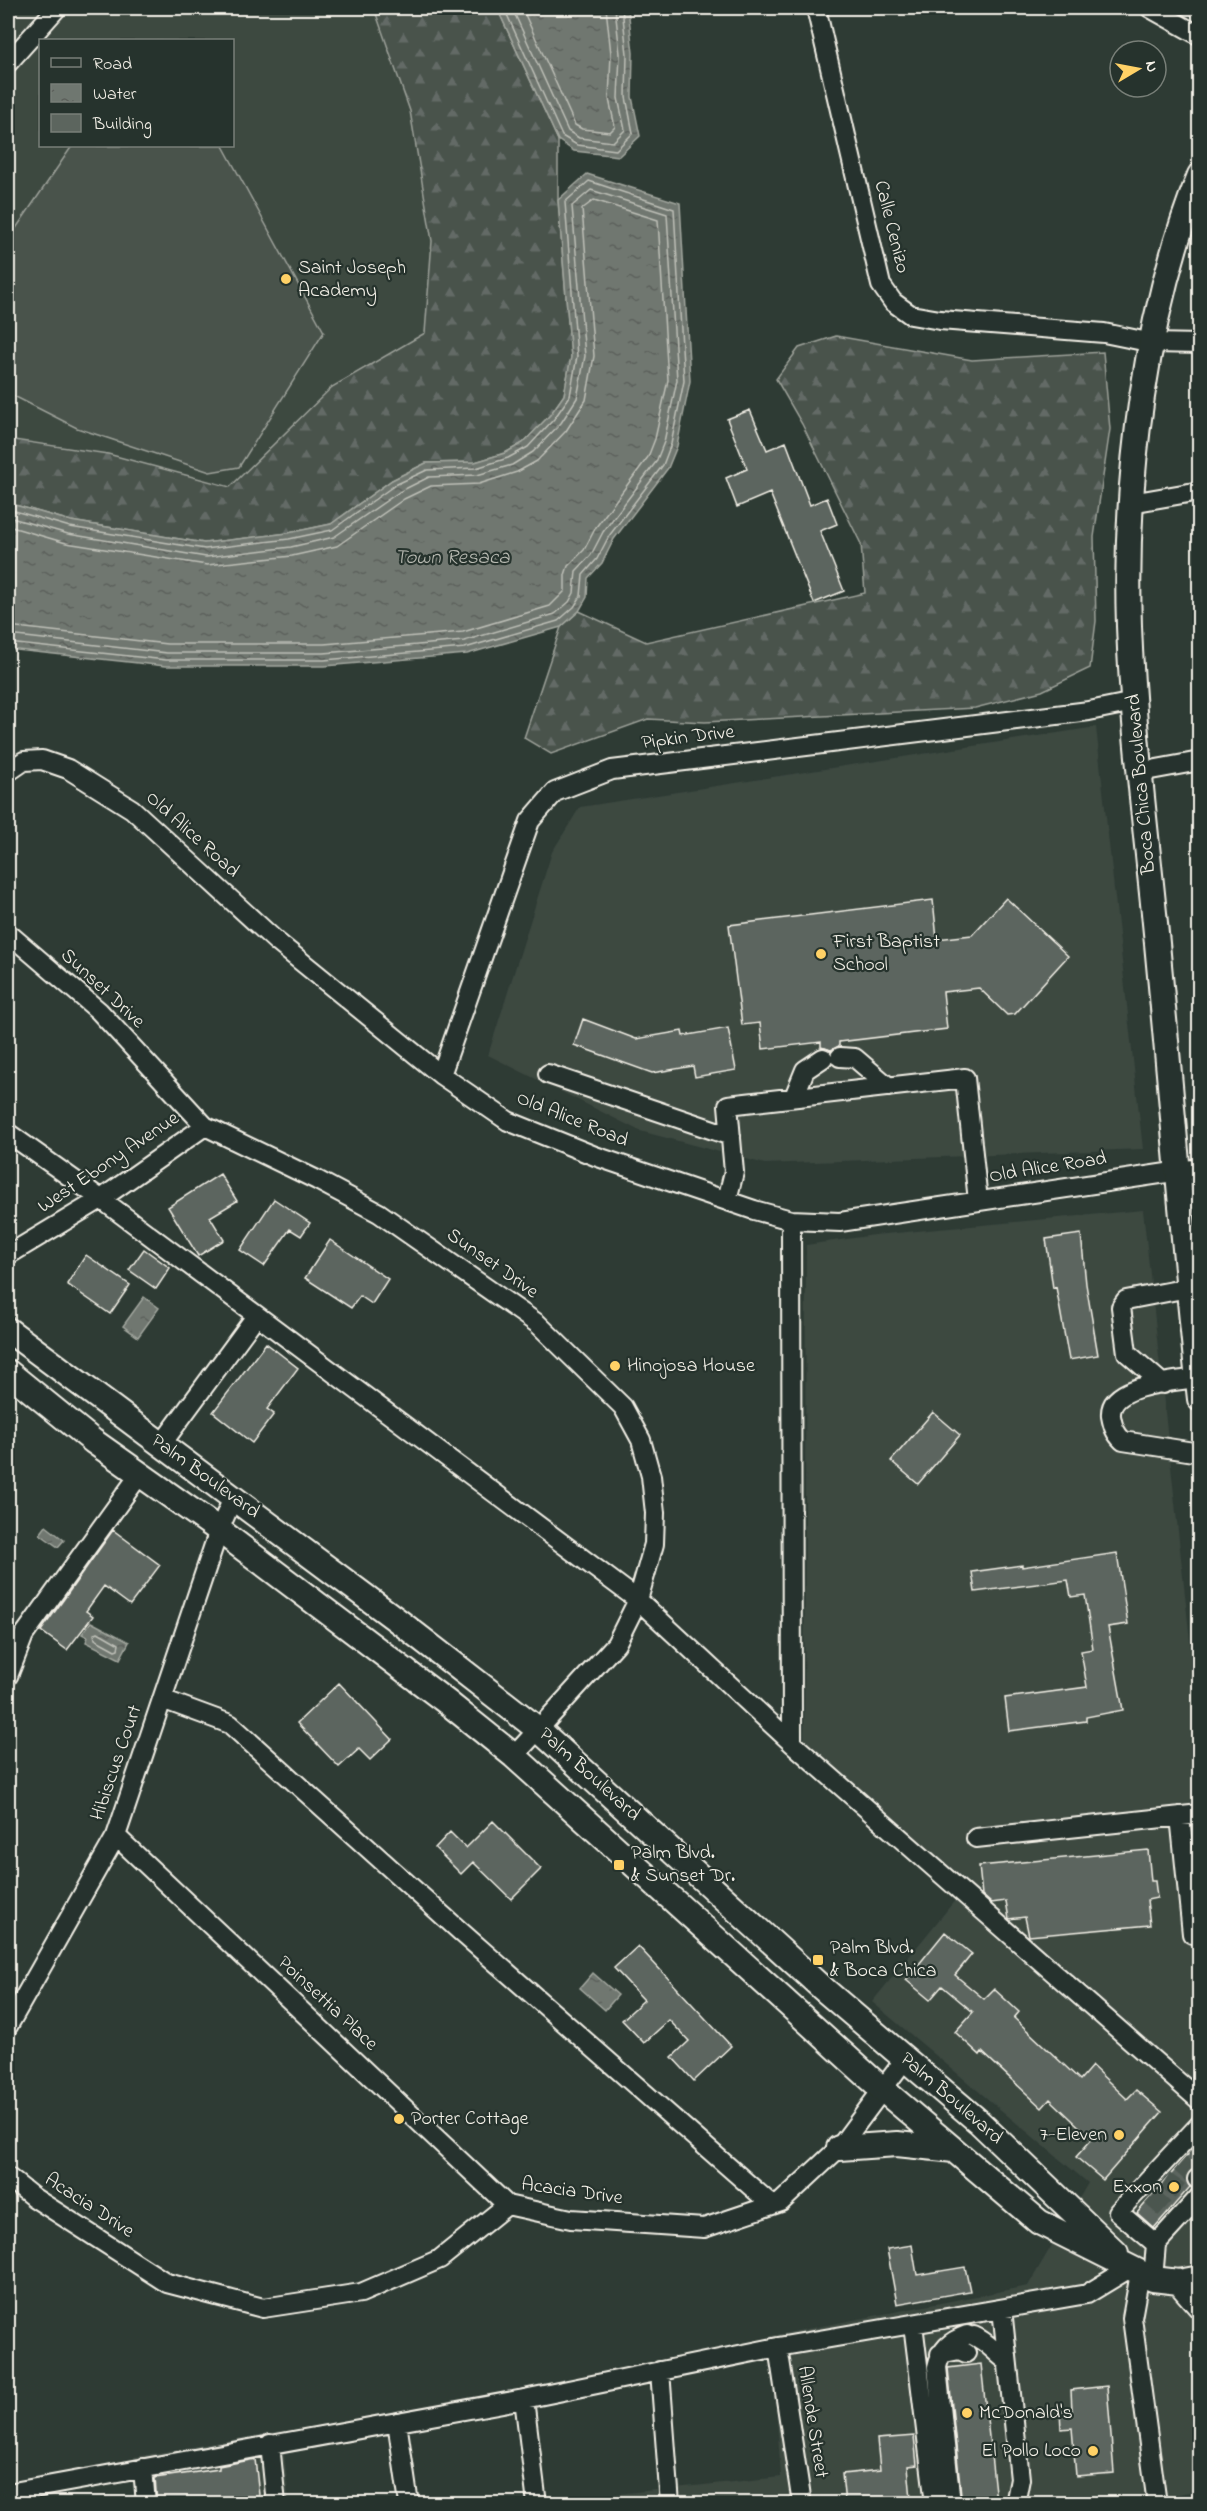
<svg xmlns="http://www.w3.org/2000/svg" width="1207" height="2511" font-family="'Indie Flower',sans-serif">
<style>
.built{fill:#3c4841;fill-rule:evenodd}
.forest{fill:url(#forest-firs);stroke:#9ea29a;stroke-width:1.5}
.pitch{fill:#48524c;stroke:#9ea29a;stroke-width:1.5}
.water{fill:url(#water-ripples);stroke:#a4a8a0;stroke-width:1.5}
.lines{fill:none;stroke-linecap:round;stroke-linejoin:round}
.shore{stroke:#bfc0b8;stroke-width:1.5}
.building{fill:#5c655e;stroke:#f4f1e8;stroke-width:1.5}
.minor-tunnel{stroke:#4c564f;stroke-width:18;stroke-dasharray:18 9;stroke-linecap:butt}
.minor-casing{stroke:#f4f1e8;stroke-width:22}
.major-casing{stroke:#f4f1e8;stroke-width:28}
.minor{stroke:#26332d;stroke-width:18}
.major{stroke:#26332d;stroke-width:24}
.poi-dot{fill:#ffd166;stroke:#26332d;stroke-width:2}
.labels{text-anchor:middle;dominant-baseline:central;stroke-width:4.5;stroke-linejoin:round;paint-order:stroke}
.street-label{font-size:20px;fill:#f4f1e8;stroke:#26332d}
.poi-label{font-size:20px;fill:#f4f1e8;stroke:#26332d;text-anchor:start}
.water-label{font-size:21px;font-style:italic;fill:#b8bab2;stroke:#26332d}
</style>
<defs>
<pattern id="forest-firs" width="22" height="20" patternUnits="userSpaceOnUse" patternTransform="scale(1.5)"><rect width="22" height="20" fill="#48524c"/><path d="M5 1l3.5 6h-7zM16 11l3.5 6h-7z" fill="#636b66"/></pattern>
<pattern id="water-ripples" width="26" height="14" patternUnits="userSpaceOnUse" patternTransform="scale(1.5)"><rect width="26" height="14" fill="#6f7770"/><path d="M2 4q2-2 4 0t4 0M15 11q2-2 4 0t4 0" fill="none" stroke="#5c605b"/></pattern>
</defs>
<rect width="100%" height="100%" fill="#2e3b34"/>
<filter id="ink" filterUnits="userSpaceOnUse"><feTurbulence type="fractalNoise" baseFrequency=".0167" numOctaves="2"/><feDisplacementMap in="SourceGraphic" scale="12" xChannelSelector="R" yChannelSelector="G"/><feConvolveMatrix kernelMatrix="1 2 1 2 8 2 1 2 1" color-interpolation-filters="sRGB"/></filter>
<g filter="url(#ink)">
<path class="built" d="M8,8h489l61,132v60l-166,280 -384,23zM40,40h192v106h-192z
M1096,727l47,422 -378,15 -125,-33 -152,-76 64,-203 28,-45z
M1143,1210l57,522 -1,758 -67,14h-612l261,-27 -10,-141 257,-50 60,-103 -216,-181 97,-119 -165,-142 2,-496 68,-10z
M282,2431l7,72h-152l-3,-46z"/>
<path class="forest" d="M374,8h123l61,132v60l13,157 -7,38 -14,20 -27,28 -18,10 -30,9 -49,1 -34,17 -61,44 -42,9 -85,10 -133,-22 -63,-18v-64l100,15 122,33 102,-100 93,-54 7,-92 -22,-130z
M836,336l136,24 131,-8 7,77 -16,108 2,84 -6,47 -48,23 -67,17 -270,14 -57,-3 -97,35 -27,-16 37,-111 18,-16 67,31 219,-49 -4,-49 -59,-120 -26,-45 23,-31z"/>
<path class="pitch" d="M72,146h151l101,186 -85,135 -29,5 -133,-44 -69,-35v-153z"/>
<path class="water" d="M497,8h131l5,45 -1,44 8,39 -21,20 -45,-5 -16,-11z
M587,174l93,29 10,178 -13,65 -9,22 -54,71 -12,24 -14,15 -1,19 -8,14 -18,16 -94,27 -143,12h-158l-158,-17v-146l63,18 133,22 84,-10 43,-9 61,-44 34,-17 49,-1 30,-9 18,-10 27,-28 14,-20 7,-38 -13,-157z
M144,1297l15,11 -21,29 -15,-11z
M46,1526l18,14 -6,7 -18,-13z
M91,1622l38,20 -9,17 -34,-17 2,-5 -6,-3z
M593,1973l25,22 -13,15 -25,-22z"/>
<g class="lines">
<path class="shore" d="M504,8l58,128 15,9 39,5 17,-17 -7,-36 1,-43 -5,-46
M512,8l56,123 11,7 34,4 12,-12 -7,-32 2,-44 -5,-46
M522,8l53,117 7,4 28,3 5,-5 -6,-28 2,-45 -5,-46
M8,509l62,18 135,22 84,-10 43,-9 63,-45 32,-15 49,-2 32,-10 20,-11 26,-28 16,-23 7,-40 -12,-154 24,-21 85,28 10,172 -13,63 -8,21 -54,71 -12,23 -14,16 -2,21 -7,11 -16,14 -93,27 -141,12h-158l-158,-17
M8,517l60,17 138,23 85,-10 43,-10 65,-45 30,-15 48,-2 35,-10 21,-13 28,-29 16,-25 8,-42 -13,-150 19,-16 76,24 10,166 -13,62 -8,20 -53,70 -12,23 -15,16 -2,22 -5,9 -14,12 -91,27 -140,12h-157l-159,-18
M8,526l58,17 141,22 85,-9 45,-10 67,-47 27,-13 48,-2 38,-12 20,-11 29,-30 20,-31 8,-44 -12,-147 12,-9 64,20 10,160 -13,59 -7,18 -52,70 -12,23 -16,16 -3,9v16l-15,15 -87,26 -139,12h-157l-159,-18
M98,1632l21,12 -1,5 -3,1 -20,-11 -1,-5z"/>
</g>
<path class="building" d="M750,410l17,40 19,-8 24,63 17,-7 10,26 -17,7 24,60 -30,12 -44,-110 -33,14 -11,-29 21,-9 -20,-50z
M1006,898l62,58 -53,58 -8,1 -28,-27 -36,4 4,37 -108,13v4l-8,4 -10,-3v-5l-58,7 -3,-26 -18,2 -13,-100 204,-25 4,39 35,-4z
M583,1019l53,20 46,-8 1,5 45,-8 8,42 -41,7 -2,-11 -41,7 -78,-28z
M220,1174l17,27 -27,16 14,23 -26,16 -30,-49z
M274,1199l36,24 -9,13 -11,-7 -26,37 -24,-16z
M1081,1234l5,50 12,71 -29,5 -13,-73 -3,1 -7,-49z
M330,1240l58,39 -16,25 -12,-8 -9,12 -46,-30z
M144,1249l26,19 -14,21 -27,-19z
M86,1255l44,30 -20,29 -43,-30z
M266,1343l32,25 -31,41 7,5 -22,29 -39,-31z
M933,1412l27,23 -42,49 -27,-23z
M113,1530l47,35 -30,40 -26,-19 -18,25 7,5 -26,34 -26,-19z
M1117,1553l11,71 -20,3 15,83 -37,7v4l-77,10 -4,-33 82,-11 -6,-36 12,-2 -8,-54 -14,2 -3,-17 -93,12 -3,-20 50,-7v2z
M339,1683l53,56 -22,21 -11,-11 -20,18 -42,-44z
M493,1821l48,48 -30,30 -38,-37 -12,12 -26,-26 15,-16 16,16z
M1148,1850l3,31h4l2,17 -10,2 3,25 -121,11 -4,-19 -16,2 -3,-18 -15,2 -9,-8 -3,-29z
M945,1932l27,22 -17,21 29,24 10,-10 25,23 -5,6 66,62 12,-14 35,33 9,-9 26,22 -59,68 -27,-23 16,-18 -42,-40 -8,9 -60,-56 -2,3 -25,-23 18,-20 -31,-26 -12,14 -24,-20z
M638,1946l93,100 -37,35 -22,-24 17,-16 -20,-21 -25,23 -22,-23 22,-20 -30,-32z
M1200,2141v27l-7,1 -5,3 -2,7 4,8 -36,41 -17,-15z
M912,2245l5,30 48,-8 5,24 -73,13 -10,-55z
M981,2364l15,137 -34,3 -14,-136z
M1107,2386l7,87 -38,3 -4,-48 -11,1 -1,-18h12l-1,-21z
M914,2436l3,29 -9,1 3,33 -66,5 -3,-30 38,-4 -3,-31z
M255,2459l5,45h-103l-2,-26 64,-9v-3z"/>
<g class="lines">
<path class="minor-tunnel" d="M1194,2147l6,5
M1180,2164l17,15
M1165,2181l19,13
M1151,2197l17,15"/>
<defs>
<path id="minor" d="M816,8l65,277 12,17 18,13 29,5 164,13 49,10 47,1
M1150,8l50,28
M8,63l49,-55
M1131,503l69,-12
M8,772l16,-11 18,-1 26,9 64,40 144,132 165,134 67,46 87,35 159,54 37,10 49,2 360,-54
M1140,772l60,-11
M8,933l91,78 106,115 112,54 62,33 159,111 85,83 18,33 10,36 4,37 -1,31 -16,56 -22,44 -102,112
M840,1057l15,1 34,29
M548,1074l183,62
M441,1075l89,-254 25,-29 57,-22 477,-59 45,-9
M794,1097l11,-27 18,-12
M8,1133l93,66 537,401 154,143 408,358
M727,1200l7,-28 -6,-67 237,-27 13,123
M791,1220l1,523
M8,1255l93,-56 104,-73
M1197,1378c-23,4 -89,6 -86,38 2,11 4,17 12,25l77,12
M1163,1384l-36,-31 -6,-46 5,-7 62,-12
M161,1445l95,-129
M8,1676l16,-41 116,-161
M162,1699l68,25 230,207 312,274
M1180,1816l12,118
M116,1836l391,369
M976,1838l224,-24
M8,2026l108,-190 103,-306 14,-32
M8,2177l25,20 134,86 96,25 98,-15 79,-34 67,-54 64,14 133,9 77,-26 58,-54 66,-89
M1197,2179l3,2
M1156,2244l-38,-32 82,-88
M1140,2273l-8,45 25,186
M1153,2279l3,-35 44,-48
M1002,2309l18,170 -5,25
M913,2324l22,180
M974,2336c14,6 20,16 33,25
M778,2347l24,157
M940,2354l19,-4 7,3
M660,2371l10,133
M524,2399l13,105
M397,2422l12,82
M270,2444l6,60
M143,2468l3,36
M8,2493l516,-94 254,-52 309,-53 43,-26
M951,2504l-14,-137c4,-18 13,-26 30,-32"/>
<path id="major" d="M1200,175c-55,137 -76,304 -71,451 4,110 19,219 29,328 14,148 26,297 42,445
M8,1330l393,293 138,107 282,257 157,134 138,132
M8,1372l85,69 126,89 229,173 66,53 368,333 157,133 114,57 26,3 21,-4
M839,2148l58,-4 57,6
M1179,2282l21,24"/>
</defs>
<use href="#minor" class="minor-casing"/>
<use href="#major" class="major-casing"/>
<use href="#minor" class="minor"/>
<use href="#major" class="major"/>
</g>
</g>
<g class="poi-dot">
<circle cx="286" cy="279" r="6"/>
<circle cx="821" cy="954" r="6"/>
<circle cx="615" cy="1366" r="6"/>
<rect x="613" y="1859" width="12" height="12" rx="3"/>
<rect x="812" y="1954" width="12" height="12" rx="3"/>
<circle cx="399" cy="2119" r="6"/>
<circle cx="1119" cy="2135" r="6"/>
<circle cx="1174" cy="2187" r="6"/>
<circle cx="967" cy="2413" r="6"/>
<circle cx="1093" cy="2451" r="6"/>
</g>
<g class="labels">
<g class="street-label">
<text transform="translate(891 227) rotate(76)">Calle Cenizo</text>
<text transform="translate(688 738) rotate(-7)">Pipkin Drive</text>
<text transform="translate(1142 784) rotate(-95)">Boca Chica Boulevard</text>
<text transform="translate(192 835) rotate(42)">Old Alice Road</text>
<text transform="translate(102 989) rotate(43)">Sunset Drive</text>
<text transform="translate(572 1120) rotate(22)">Old Alice Road</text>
<text transform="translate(109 1163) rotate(-34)">West Ebony Avenue</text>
<text transform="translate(1048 1168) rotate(-9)">Old Alice Road</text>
<text transform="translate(492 1264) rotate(35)">Sunset Drive</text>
<text transform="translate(205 1477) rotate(36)">Palm Boulevard</text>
<text transform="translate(117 1763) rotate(-71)">Hibiscus Court</text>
<text transform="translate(589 1775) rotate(42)">Palm Boulevard</text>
<text transform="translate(327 2004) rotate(43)">Poinsettia Place</text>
<text transform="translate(951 2099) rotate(41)">Palm Boulevard</text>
<text transform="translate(572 2192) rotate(8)">Acacia Drive</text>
<text transform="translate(89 2206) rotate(33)">Acacia Drive</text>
<text transform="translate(812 2422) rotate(81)">Allende Street</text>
</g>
<g class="poi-label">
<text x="298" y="268">Saint Joseph<tspan x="298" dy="23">Academy</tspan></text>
<text x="833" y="942">First Baptist<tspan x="833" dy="23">School</tspan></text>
<text x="627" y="1366">Hinojosa House</text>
<text x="631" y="1853">Palm Blvd.<tspan x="631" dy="23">&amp; Sunset Dr.</tspan></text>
<text x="830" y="1948">Palm Blvd.<tspan x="830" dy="23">&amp; Boca Chica</tspan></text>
<text x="411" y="2119">Porter Cottage</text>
<text x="1107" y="2135" text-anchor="end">7-Eleven</text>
<text x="1162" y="2187" text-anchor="end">Exxon</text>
<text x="979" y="2413">McDonald's</text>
<text x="1081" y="2451" text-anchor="end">El Pollo Loco</text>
</g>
<g class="water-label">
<text x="452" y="558">Town Resaca</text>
</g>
</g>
<rect width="1207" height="2511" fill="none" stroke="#26332d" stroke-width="30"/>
<rect x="15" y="15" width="1177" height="2481" fill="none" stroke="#f4f1e8" stroke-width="2" filter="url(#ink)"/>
<rect x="39" y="39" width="195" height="108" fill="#26332d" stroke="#787f78" stroke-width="1.5"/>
<rect x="51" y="58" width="30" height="9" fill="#26332d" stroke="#787f78" stroke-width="1.5"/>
<text x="93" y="69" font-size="18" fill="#f4f1e8">Road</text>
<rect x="51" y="84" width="30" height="18" fill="url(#water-ripples)" stroke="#787f78" stroke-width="1.5"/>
<text x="93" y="99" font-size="18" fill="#f4f1e8">Water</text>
<rect x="51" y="114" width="30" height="18" fill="#5c655e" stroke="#787f78" stroke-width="1.5"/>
<text x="93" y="129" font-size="18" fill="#f4f1e8">Building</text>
<g transform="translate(1138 69) rotate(80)"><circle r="28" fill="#26332d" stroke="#787f78" stroke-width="1.5"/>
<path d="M0-4.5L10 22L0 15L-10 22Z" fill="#ffd166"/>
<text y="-9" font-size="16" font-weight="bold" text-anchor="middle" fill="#f4f1e8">N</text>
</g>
</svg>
